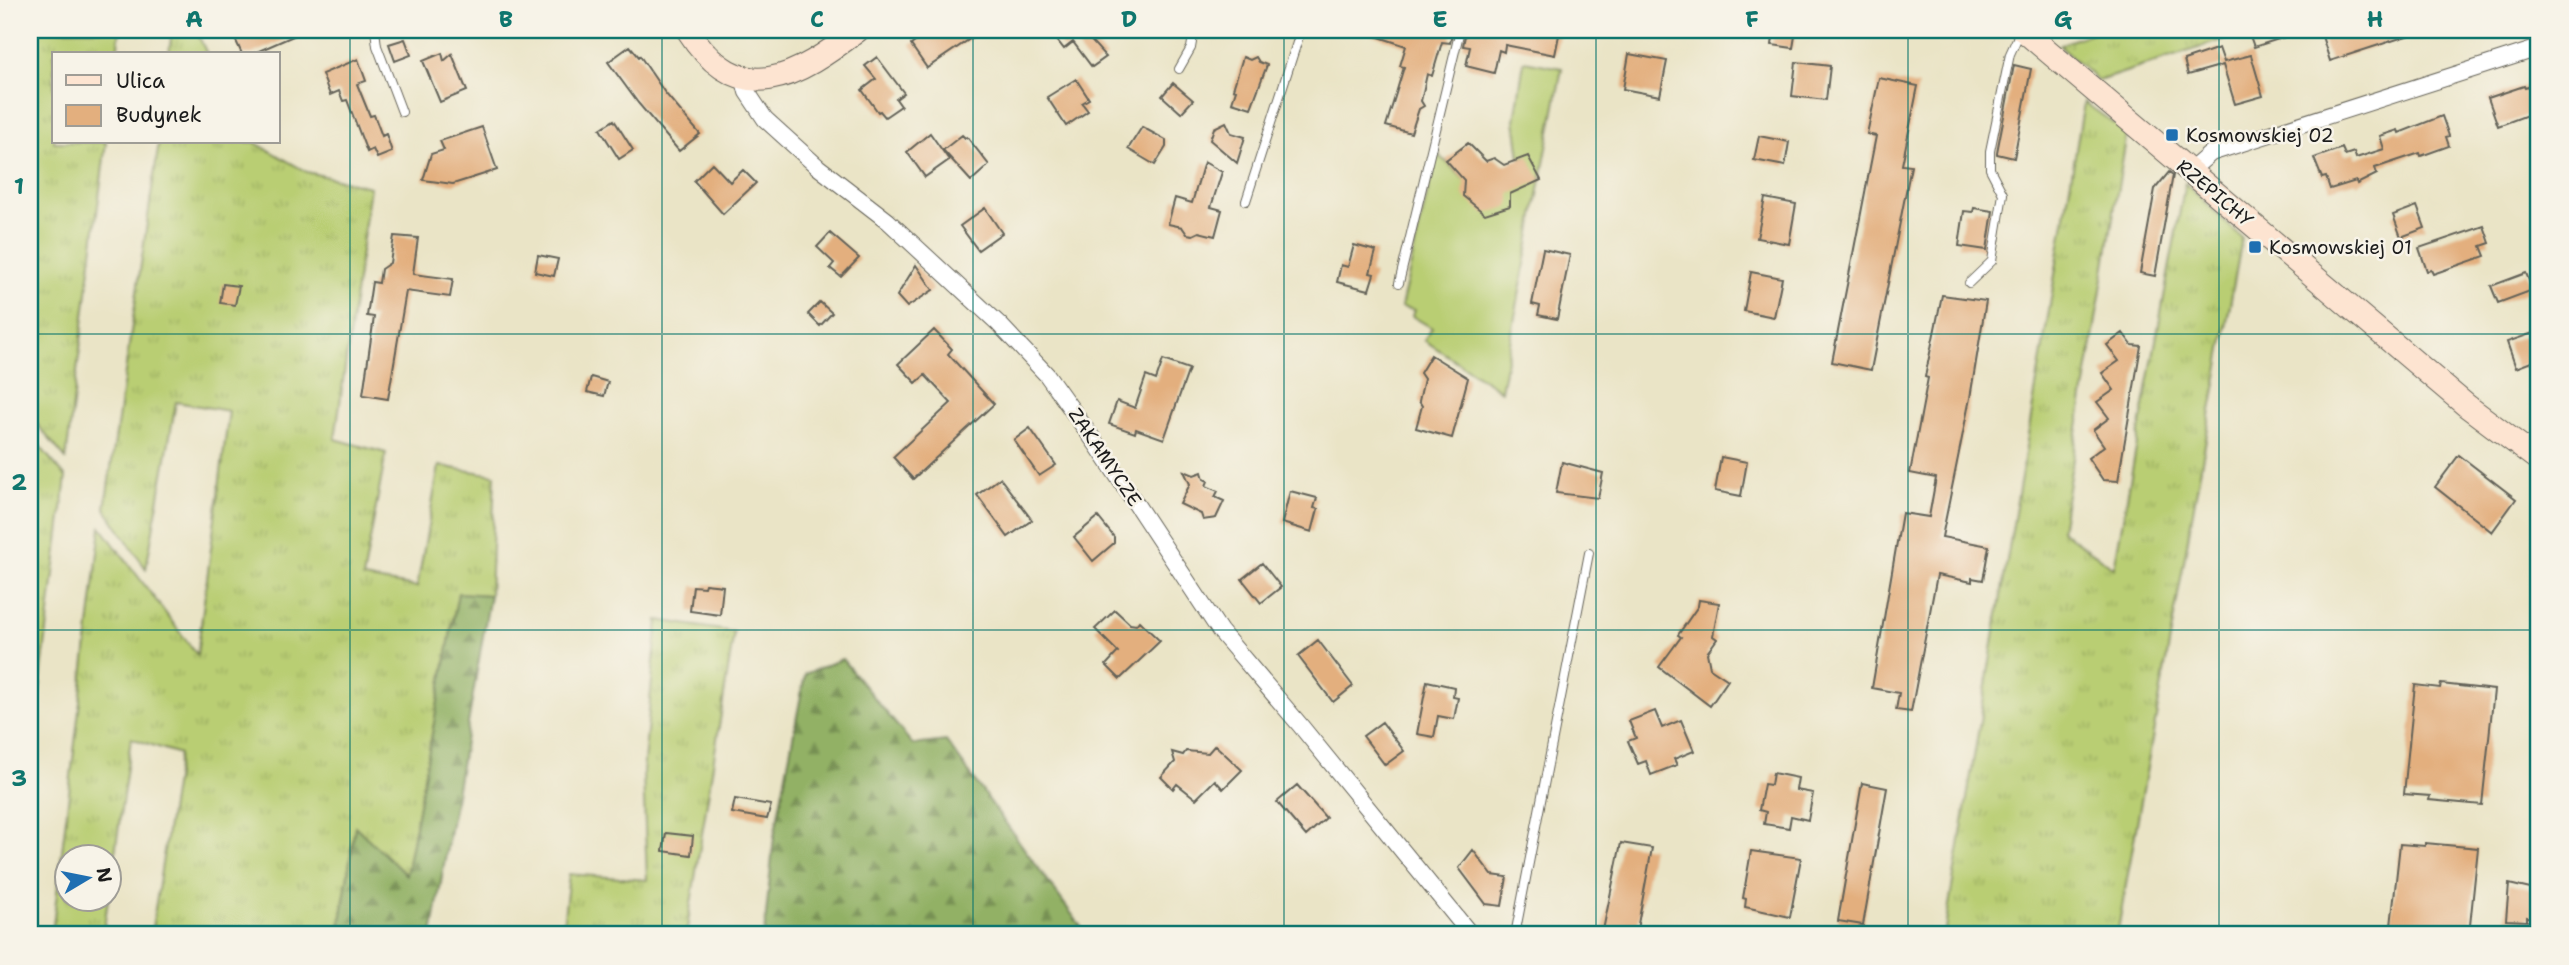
<svg xmlns="http://www.w3.org/2000/svg" width="2569" height="965" font-family="'Shantell Sans',sans-serif">
<style>
.grass{fill:url(#grass-tufts);stroke:#6a7548;stroke-width:2}
.forest{fill:url(#forest-firs);stroke:#576640;stroke-width:2}
.garden{fill:#b9ce73;stroke:#6a7548;stroke-width:2}
.building{fill:#e3af7e}
.lines{fill:none;stroke-linecap:round;stroke-linejoin:round}
.lane-casing{stroke:#646258;stroke-width:10}
.street-casing{stroke:#646258;stroke-width:18}
.secondary-casing{stroke:#646258;stroke-width:25}
.lane{stroke:#fff;stroke-width:8}
.street{stroke:#fff;stroke-width:16}
.secondary{stroke:#fde4d1;stroke-width:23}
.grid{fill:none;stroke:#0f766e;stroke-width:2;stroke-opacity:0.55}
.poi-dot{fill:#1f6fb2;stroke:#f7f3e8;stroke-width:2.5}
.labels{text-anchor:middle;dominant-baseline:central;stroke-width:5;stroke-linejoin:round;paint-order:stroke}
.poi-label{font-size:19px;fill:#1c1c1c;stroke:#f7f3e8;text-anchor:start}
.street-label{font-size:19px;fill:#1c1c1c;stroke:#f7f3e8}
.neatline{fill:none;stroke:#0f766e;stroke-width:2.5}
.grid-label{font-size:23px;text-anchor:middle;font-weight:bold;fill:#0f766e}
</style>
<defs>
<pattern id="grass-tufts" width="24" height="20" patternUnits="userSpaceOnUse" patternTransform="scale(1.75)"><rect width="24" height="20" fill="#b9ce73"/><path d="M3 7l-1-3M5 7V3M7 7l1-3M15 17l-1-3M17 17v-4M19 17l1-3" fill="none" stroke="#9eb063"/></pattern>
<pattern id="forest-firs" width="22" height="20" patternUnits="userSpaceOnUse" patternTransform="scale(1.75)"><rect width="22" height="20" fill="#92b165"/><path d="M5 1l3.5 6h-7zM16 11l3.5 6h-7z" fill="#768f52"/></pattern>
</defs>
<rect width="100%" height="100%" fill="#f7f3e8"/>
<filter id="ink" filterUnits="userSpaceOnUse"><feTurbulence type="fractalNoise" baseFrequency=".0143" numOctaves="2"/><feDisplacementMap in="SourceGraphic" scale="14" xChannelSelector="R" yChannelSelector="G"/><feConvolveMatrix kernelMatrix="1 2 1 2 8 2 1 2 1" color-interpolation-filters="sRGB"/></filter>
<filter id="wash" filterUnits="userSpaceOnUse"><feTurbulence type="fractalNoise" baseFrequency=".00686" numOctaves="4" result="noise"/><feDisplacementMap in="SourceGraphic" scale="28" xChannelSelector="R" yChannelSelector="G"/><feGaussianBlur stdDeviation="1.57" result="paint"/><feColorMatrix in="noise" values="0 0 0 0 0 0 0 0 0 0 0 0 0 0 0 0 0 1.4 0 .05"/><feComposite in="paint" operator="in"/></filter>
<g filter="url(#wash)">
<rect width="100%" height="100%" fill="#eae4c6"/>
<path class="grass" d="M30,30h90l-3,24h-63v88h52l-40,317 -36,-43z
M172,30h24l11,24h-38z
M2099,30h154l-155,51 -39,-36z
M2084,102l43,31 -66,397 53,38 71,-385 57,55 -125,697h-173z
M159,142h95l53,30 63,15 -35,252 51,14 -23,125 54,9 22,-121 56,9 -5,120 -32,-2 -52,282 -51,-48 -16,108h-188l28,-181 -48,-16 -22,159 -1,-41h-42v42l42,1 -5,36 -51,-1 49,-407 96,128 32,-244 -53,-9 -30,167 -41,-61z
M30,435l36,42 -36,291z
M658,620l76,12 -48,303h-124l7,-61 78,6 -4,-108z"/>
<path class="forest" d="M458,593l32,2 -58,340h-93l16,-109 51,49z
M842,659l71,86 33,-4 141,194h-323l10,-98 31,-163z"/>
<path class="garden" d="M1524,61l38,7 -61,323 -77,-51 8,-12 -20,-12 2,-6 -13,-3 36,-154 31,30 60,-26h-8l-5,-37z"/>
<g id="blocks">
<path class="building" d="M231,30h76l-55,24h-10z
M917,30h66l-56,38 -16,-23 11,-8z
M1049,30h39l-4,3 22,24 -14,10 -19,-25 -9,7z
M1368,30h85l-3,13 -8,-1 -10,34 -5,-2 -6,27 3,5 -5,3 -8,24 -25,-7 18,-59 -4,-1 6,-20 -39,-13z
M1466,30h94l-5,25 -50,-10 -1,7 -5,-2 -5,23 -28,-7 4,-19 -7,-1z
M1774,30h22l-3,18 -21,-3z
M2260,30h37v3l-43,14 -5,-14z
M2320,30h96v3l-86,28z
M405,39l6,16 -16,6 -6,-17z
M630,46l9,11 1,-1 25,37 35,41 -21,17 -41,-48 -30,-41z
M2219,48l5,14 27,-7 12,41 -28,8 -12,-39 -35,10 -4,-15z
M442,53l2,8 8,-7 15,37 -27,11 -17,-41z
M1629,54l38,7 -7,35 -37,-7z
M877,57l27,36 -8,6 5,7 -16,11 -5,-6 -2,1 -16,-22 14,-11 -11,-13z
M1243,57l7,3 6,-3 3,5 8,3 -16,43 -19,-6 4,-12 -3,-1z
M358,59l8,22 -9,3 13,32 4,-1 8,21 4,-2 6,18 -15,6 -4,-9 -6,3 -20,-52 -4,1 -4,-10 -9,4 -8,-21z
M1796,62l34,4 -4,34 -34,-4z
M2014,65l17,4 -17,89 -17,-4v-2z
M1879,78l39,8 -16,79 9,1 -40,204 -39,-8 44,-226 -9,-2z
M1076,79l13,20 -7,4 6,8 -22,15 -19,-29z
M1173,83l20,17 -12,13 -19,-17z
M2534,85l5,23 -7,2 1,3 -35,13 -10,-28 36,-12 1,2z
M2442,116l7,20 -3,1 3,9 -28,10 -1,-3 -45,15 2,6 -20,10 -1,-3 -26,8 -4,-12 -4,1 -8,-20 28,-10 3,7 9,-3 2,6 28,-9 -4,-13 18,-6 1,3z
M614,120l19,30 -14,9 -19,-30z
M1226,122l5,11 14,4 -8,26 -27,-23 4,-12z
M482,127l15,43 -44,14 -30,-4 8,-26 13,-4 -4,-9z
M1142,127l24,13v7l-11,18 -27,-16z
M930,133l19,27 -24,17 -18,-25z
M962,135l3,3 2,-1 22,28 -18,16 -28,-31z
M1759,136l30,6 -4,24 -31,-6z
M1468,143l18,18 8,-3 10,7 24,-9 13,24 -31,14v12l-25,8 -22,-18 1,-16 -18,-20z
M1204,162l18,10 -11,35 11,3 -7,26 -16,-4 -6,3 -6,-1 -5,-7 -14,-3 7,-26 17,5z
M712,163l18,19 13,-12 13,13 -33,31 -29,-33z
M2169,172l4,3 -18,101 -15,-3 15,-84z
M1765,198l31,6 -7,40 -32,-6z
M2417,206l8,22 -24,9 -8,-22z
M985,208l17,25 -24,17 -18,-24z
M1974,208l19,3 -6,39 -28,-4 5,-35 9,1z
M2484,226l6,17 -9,3 4,10 -52,18 -2,-4 -4,1 -8,-23z
M830,233l29,25 -18,19 -11,-9 4,-5 -17,-16z
M394,236l24,2 -5,36 40,5 -3,18 -44,-6 -18,108 -25,-4 11,-78 -7,-1 5,-34 7,1 2,-14 9,-6z
M1354,245l22,6 -6,22 4,1 -5,16 -32,-8 4,-17 7,2z
M1543,249l27,6 -13,64 -19,-4 2,-9 -8,-2z
M538,255l20,4 -4,17 -19,-4z
M916,265l17,25 -26,17 -10,-11z
M1751,272l31,6 -8,39 -30,-6z
M2526,273l7,17 -35,13 -7,-17z
M223,284l16,2 -4,19 -15,-2z
M1942,295l44,6 -16,97 -28,139 47,9 -6,34 -11,-2v4l-35,-7 -26,137 -15,-2 3,-17 -27,-5 30,-175 27,4 7,-39 -26,-5 18,-95 -3,-1z
M820,302l12,11 -12,13 -12,-12z
M934,330l18,19 -4,5 46,50 -81,75 -20,-22 58,-54 -26,-28 -9,8 -18,-19z
M2539,331v28l-23,9 -9,-26z
M2123,333l9,12 9,1 -23,135 -15,-1 -15,-22 16,-12 -11,-16 16,-12 -12,-16 17,-12 -12,-17 17,-12 -12,-16z
M1431,355l37,23 -16,60 -36,-10 6,-22 -3,-5 5,-22 -4,-6z
M1163,360l26,9 -25,70 -28,-10 -1,4 -26,-9 8,-23 18,7 11,-32 10,4z
M591,377l17,5 -4,14 -17,-4z
M1030,428l26,37 -17,11 -25,-36z
M2459,455l57,44 -24,33 -57,-45z
M1721,457l26,5 -6,34 -26,-5z
M1562,462l41,11 -5,25 -42,-5z
M1184,471l10,4 8,-3 2,7 4,2 -2,5 12,5 -3,6 9,4 -8,17 -13,2 -2,-6 -21,-10 10,-20z
M1000,478l32,42 -24,17 -31,-42z
M1290,491l27,7 -3,10 4,1 -6,23 -30,-9z
M1098,517l16,20v6l-21,18 -19,-24z
M1262,563l19,24 -20,16 -19,-24z
M705,584l18,2 -3,29 -30,-4 3,-25 11,1z
M1699,600l20,3 -6,33 4,3 -10,14 3,15 18,12 -18,26 -51,-39 22,-30 -3,-2 20,-29z
M1115,610l15,14 6,1 3,-4 21,20 -40,38 -14,-14 12,-13 -23,-23z
M1318,640l35,46 -20,16 -35,-46z
M1427,681l27,6 -1,10 5,1 -4,21 -16,-3 -4,21 -17,-3z
M2441,684l53,6 -12,115 -53,-5 1,-4 -26,-2 11,-109 25,3z
M1655,711l7,17 19,-8 13,31 -20,8 3,6 -26,10 -5,-14 -8,3 -10,-23 8,-3 -7,-17z
M1382,722l22,29 -19,14 -22,-29z
M1215,745l27,25 -19,19 -8,-9 -19,19 -19,-15 -4,5 -12,-12 14,-15 -3,-10 11,3 3,-4 22,2z
M1773,773l25,5 -2,12 17,3 -5,27 -17,-4 -2,12 -25,-4 2,-12 -7,-2 5,-26 7,1z
M1862,783l25,5 -24,137 -25,-4z
M1297,785l29,33 -20,18 -29,-34z
M735,799l36,6 -4,14 -35,-6z
M666,833l27,3 -2,19 -28,-4z
M1621,843l31,5 -16,87h-34z
M2425,843l53,5 -9,87h-79l10,-91 25,2z
M1473,850l19,25 15,2 -5,29 -16,-2 -27,-36z
M1751,851l50,7 -11,59 -45,-10 1,-8 -3,-1z
M2509,884l30,7v20l-4,1 -1,6 -7,-1v4l-21,-1z"/>
</g>
</g>
<g filter="url(#ink)">
<use href="#blocks" fill-opacity="0" stroke="#646258" stroke-width="2"/>
<g class="lines">
<defs>
<path id="lane" d="M375,30l2,16 25,66
M1179,69l12,-21 3,-18
M1246,201l55,-171
M1399,283l61,-253
M1969,283l23,-22 11,-67 -13,-25v-18l20,-97 10,-22
M1515,935l74,-382"/>
<path id="street" d="M744,80l3,12 18,27 53,48 70,54 111,103 48,51 50,70 123,186 80,94 171,210
M2189,172l22,-19 328,-105"/>
<path id="secondary" d="M688,30c52,82 109,47 170,0
M2023,30l444,376 72,54"/>
</defs>
<use href="#lane" class="lane-casing"/>
<use href="#street" class="street-casing"/>
<use href="#secondary" class="secondary-casing"/>
<use href="#lane" class="lane"/>
<use href="#street" class="street"/>
<use href="#secondary" class="secondary"/>
</g>
</g>
<path class="grid" d="M350,30v905M662,30v905M973,30v905M1284,30v905M1596,30v905M1908,30v905M2219,30v905M30,334h2509M30,630h2509"/>
<g class="poi-dot">
<rect x="2165" y="128" width="14" height="14" rx="3.5"/>
<rect x="2248" y="240" width="14" height="14" rx="3.5"/>
</g>
<g class="labels">
<g class="poi-label">
<text x="2186" y="135">Kosmowskiej 02</text>
<text x="2269" y="247">Kosmowskiej 01</text>
</g>
<g class="street-label">
<text transform="translate(2215 193) rotate(40)">RZEPICHY</text>
<text transform="translate(1105 457) rotate(56)">ZAKAMYCZE</text>
</g>
</g>
<rect width="2569" height="965" fill="none" stroke="#f7f3e8" stroke-width="77"/>
<rect x="52" y="52" width="228" height="91" fill="#f7f3e8" stroke="#9f9d96" stroke-width="2"/>
<rect x="66" y="75" width="35" height="10" fill="#fde4d1" stroke="#9f9d96" stroke-width="2"/>
<text x="116" y="88" font-size="21" fill="#1c1c1c">Ulica</text>
<rect x="66" y="105" width="35" height="21" fill="#e3af7e" stroke="#9f9d96" stroke-width="2"/>
<text x="116" y="122" font-size="21" fill="#1c1c1c">Budynek</text>
<g transform="translate(88 878) rotate(80)"><circle r="33" fill="#f7f3e8" stroke="#9f9d96" stroke-width="2"/>
<path d="M0-5L12 26L0 18L-12 26Z" fill="#1f6fb2"/>
<text y="-10" font-size="19" font-weight="bold" text-anchor="middle" fill="#1c1c1c">N</text>
</g>
<rect x="38" y="38" width="2492" height="888" class="neatline"/>
<g class="grid-label">
<text x="194" y="27">A</text>
<text x="506" y="27">B</text>
<text x="817" y="27">C</text>
<text x="1129" y="27">D</text>
<text x="1440" y="27">E</text>
<text x="1752" y="27">F</text>
<text x="2063" y="27">G</text>
<text x="2375" y="27">H</text>
<text x="19" y="194">1</text>
<text x="19" y="490">2</text>
<text x="19" y="786">3</text>
</g>
</svg>
